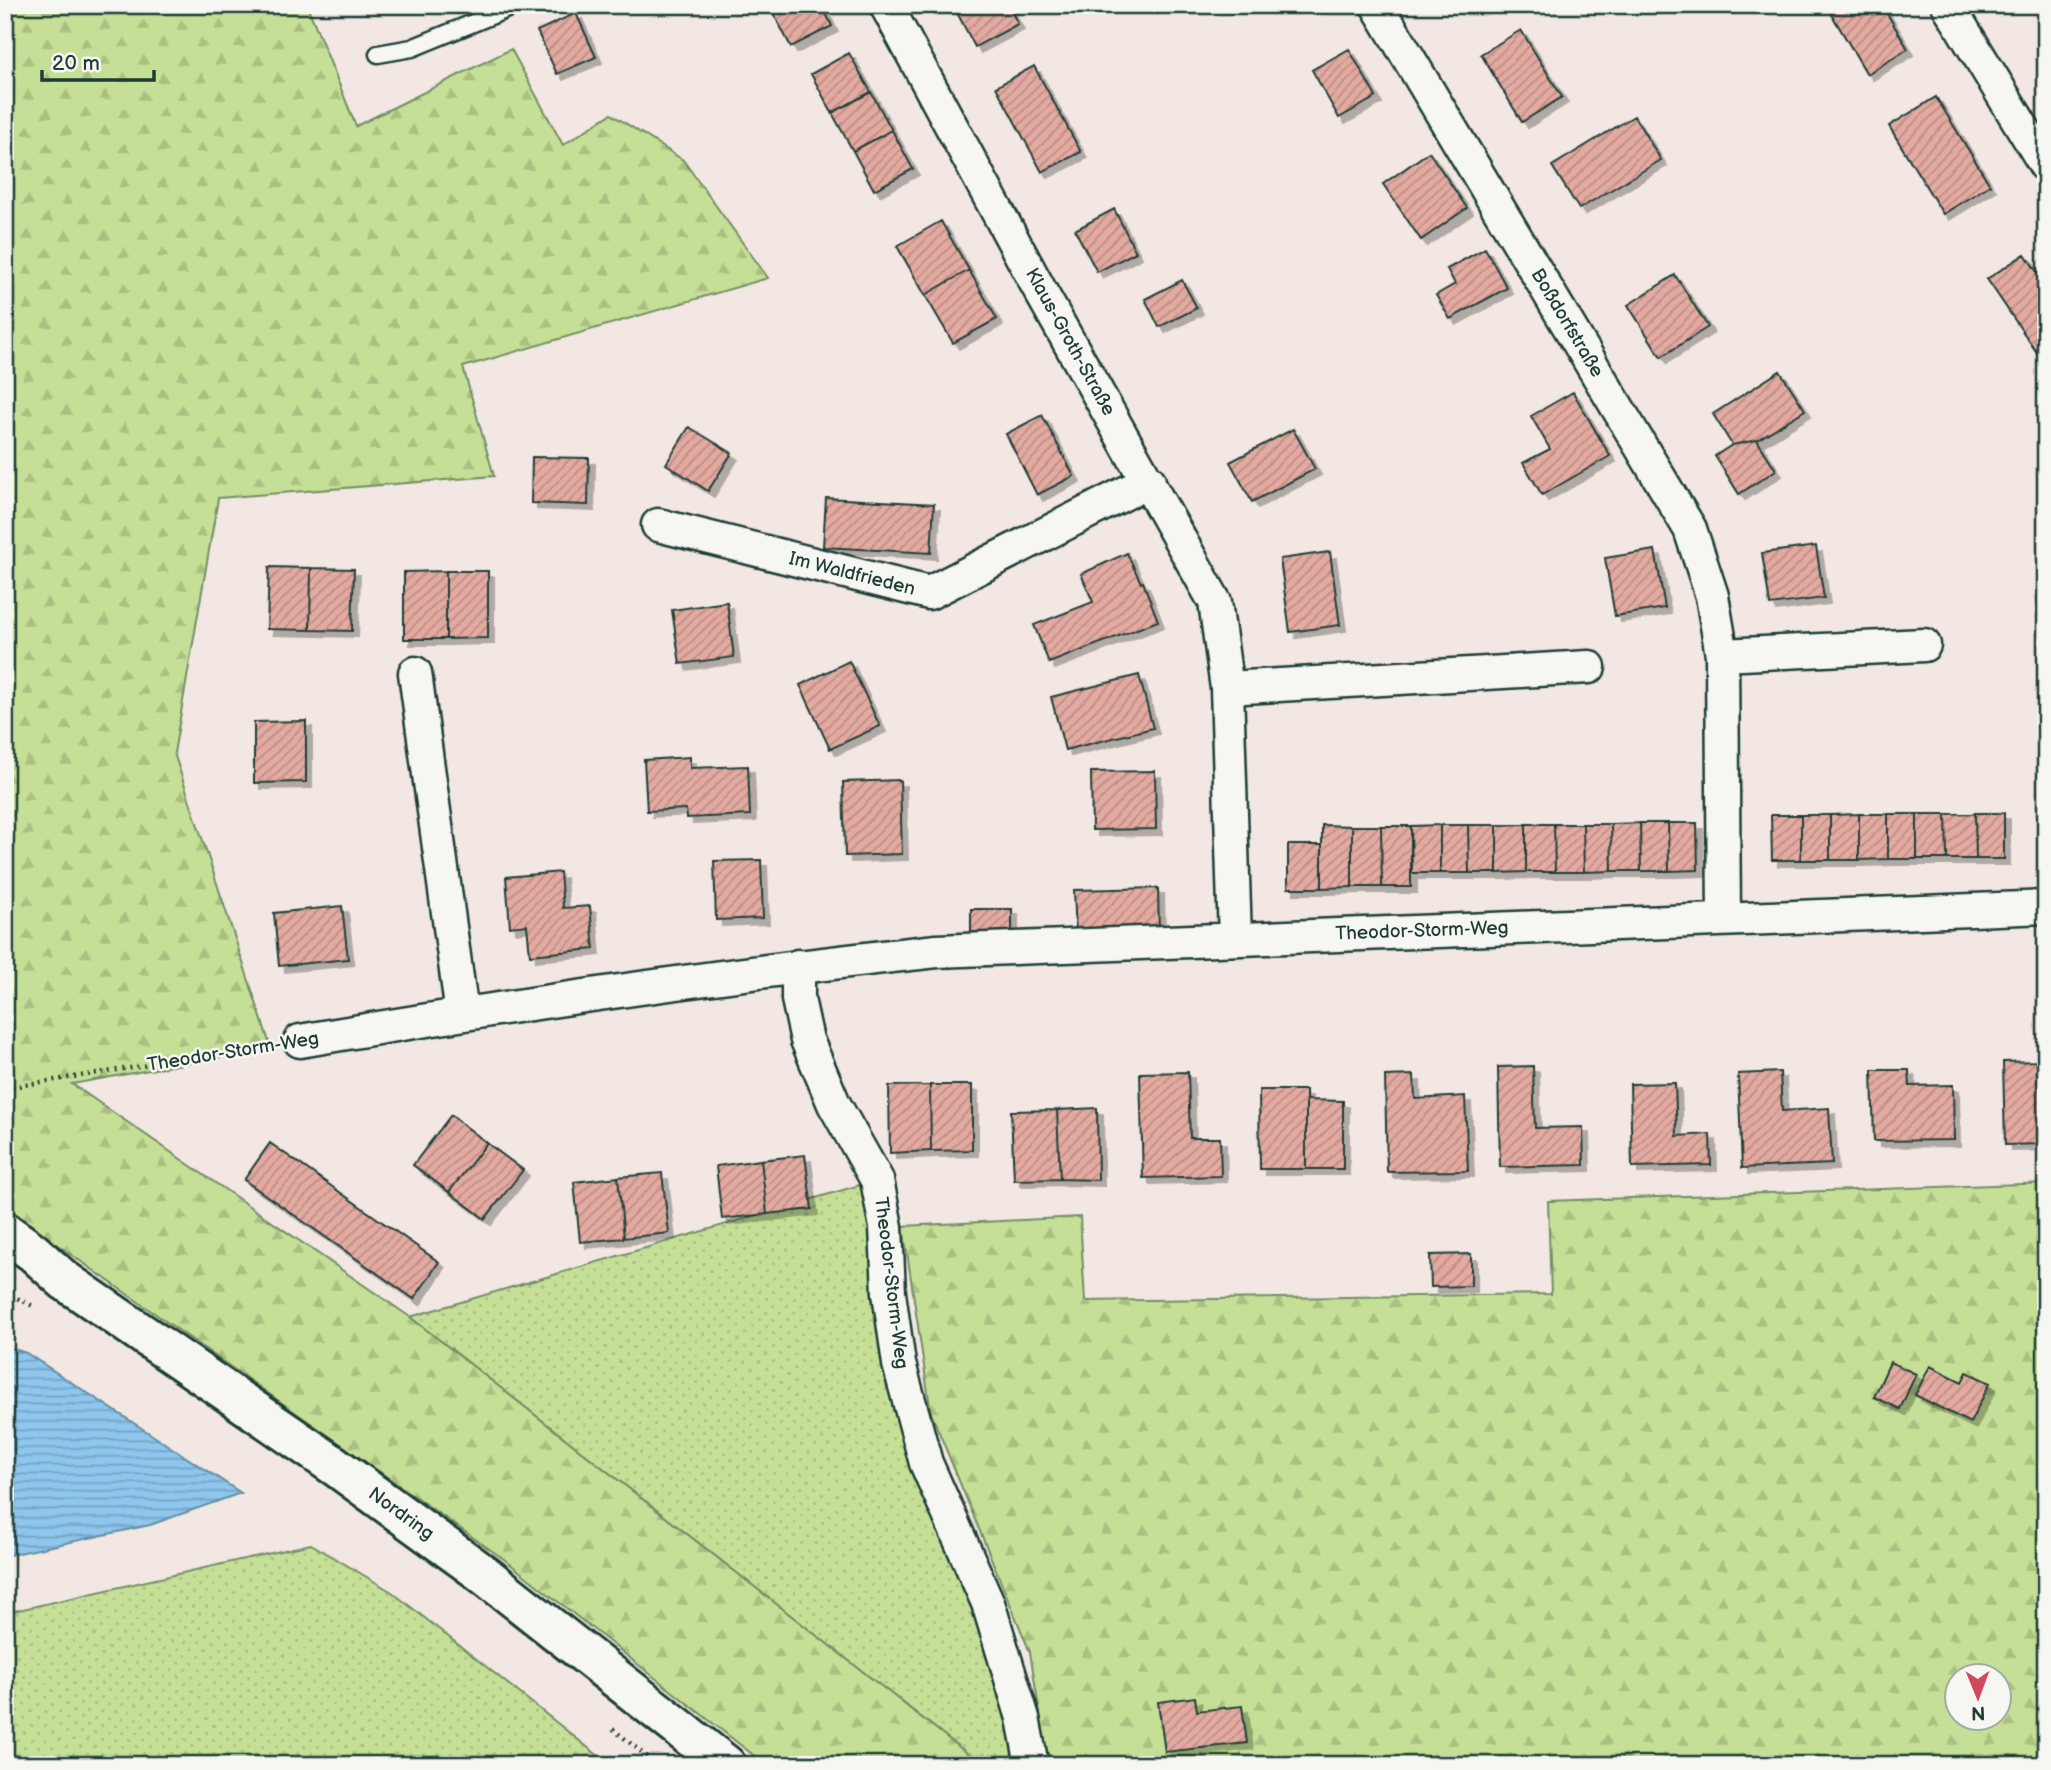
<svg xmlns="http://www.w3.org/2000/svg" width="2051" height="1770" font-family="'Balsamiq Sans',sans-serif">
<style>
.grass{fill:url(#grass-dots);stroke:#728e65;stroke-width:2}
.forest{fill:url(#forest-firs);stroke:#728e65;stroke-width:2;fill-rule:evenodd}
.water{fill:url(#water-rules);stroke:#628fa3;stroke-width:2}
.building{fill:url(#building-hatch);stroke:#1f3d34;stroke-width:2;filter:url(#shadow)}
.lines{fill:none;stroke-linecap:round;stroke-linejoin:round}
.service-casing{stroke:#1f3d34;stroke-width:21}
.minor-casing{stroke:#1f3d34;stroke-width:37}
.tertiary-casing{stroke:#1f3d34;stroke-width:44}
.path{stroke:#1f3d34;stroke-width:4.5;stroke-dasharray:2 5;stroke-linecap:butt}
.service{stroke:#f6f6f2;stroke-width:16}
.minor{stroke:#f6f6f2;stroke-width:32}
.tertiary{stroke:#f6f6f2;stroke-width:38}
.labels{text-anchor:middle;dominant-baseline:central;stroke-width:5;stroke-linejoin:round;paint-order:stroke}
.street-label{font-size:19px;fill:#1f3d34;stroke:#f6f6f2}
</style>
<defs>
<pattern id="grass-dots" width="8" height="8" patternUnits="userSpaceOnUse" patternTransform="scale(1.75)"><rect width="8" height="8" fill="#c6df96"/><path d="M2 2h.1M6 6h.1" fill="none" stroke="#aac082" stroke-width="1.8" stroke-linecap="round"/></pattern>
<pattern id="forest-firs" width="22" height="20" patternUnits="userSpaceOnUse" patternTransform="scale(1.75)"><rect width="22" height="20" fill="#c6df96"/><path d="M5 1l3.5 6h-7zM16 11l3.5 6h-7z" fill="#aac082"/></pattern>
<pattern id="water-rules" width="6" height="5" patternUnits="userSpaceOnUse" patternTransform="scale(1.75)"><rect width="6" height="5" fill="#8ec6ed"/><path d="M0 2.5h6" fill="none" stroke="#73a2c1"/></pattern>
<pattern id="building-hatch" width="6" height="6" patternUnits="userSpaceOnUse" patternTransform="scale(1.75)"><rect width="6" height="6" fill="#e4aaa1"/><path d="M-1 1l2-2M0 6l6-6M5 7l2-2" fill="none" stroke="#b88c84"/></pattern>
<filter id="shadow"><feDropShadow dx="6" dy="6" stdDeviation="0" flood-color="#0004"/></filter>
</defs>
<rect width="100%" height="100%" fill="#f2e7e2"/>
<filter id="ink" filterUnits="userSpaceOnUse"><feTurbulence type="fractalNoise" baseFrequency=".0143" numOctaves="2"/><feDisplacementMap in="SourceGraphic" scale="14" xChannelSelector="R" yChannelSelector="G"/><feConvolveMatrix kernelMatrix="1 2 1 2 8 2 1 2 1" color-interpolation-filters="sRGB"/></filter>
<g filter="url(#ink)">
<path class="grass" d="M877,1180l12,113 143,472h-50l-572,-448z
M311,1544l81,48 218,173h-605v-152z"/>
<path class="forest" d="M5,5h302l49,121 155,-77 52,96 48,-31 72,46 85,118 -305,89 31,109 -276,22 -44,255 97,295 -199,36 338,233 572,448h-216l-261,-205 -466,-328 -34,-27z
M2046,1183v582h-998l-18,-113 -99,-239 -28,-187 177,-9 5,84 466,-7 -3,-93zM1956,1676h42v42h-42z"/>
<path class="water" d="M5,1346l21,7 215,140 -91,32 -145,31z"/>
<path class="building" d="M769,5h53l10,21 -41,21z
M953,5h55l10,19 -43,23z
M1826,5h56l26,44 -41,25z
M576,13l20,44 -39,17 -20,-43z
M1521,30l41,67 -40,25 -41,-68z
M1349,49l27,48 -37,21 -27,-48z
M849,53l22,39 -39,21 -21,-39z
M1034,66l47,86 -39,20 -46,-85z
M871,92l21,38 -39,21 -21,-38z
M1936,97l54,88 -47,29 -54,-88z
M1634,116l27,44 -82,49 -27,-43z
M892,130l21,39 -39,21 -21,-39z
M1429,152l38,56 -46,32 -38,-56z
M1114,209l22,43 -39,20 -22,-42z
M941,221l28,49 -44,25 -28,-49z
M1485,248l22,40 -57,31 -14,-24 19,-11 -8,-15z
M2025,254l21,31v77l-2,1 -57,-84z
M969,270l28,49 -44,24 -28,-48z
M1675,275l33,52 -47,30 -33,-52z
M1182,280l15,28 -38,19 -14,-28z
M1780,371l25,39 -48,30 -25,5 -19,-31z
M1573,392l37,64 -68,39 -19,-32 27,-14 -19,-33z
M1042,415l32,61 -37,19 -31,-61z
M689,427l43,26 -24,38 -42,-27z
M1293,429l22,40 -63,33 -22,-40z
M1757,440l19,30 -37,24 -24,-38 17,-11z
M532,457l57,1 -1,47 -57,-2z
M826,498l108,6 -3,49 -108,-6z
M1816,546l8,52 -54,7 -8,-52z
M1655,550l10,58 -50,8 -10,-58z
M1330,552l10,73 -50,7 -10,-73z
M1127,553l14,30 2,-1 15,39 -109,42 -15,-38 59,-23 -12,-28z
M269,567l42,1 -1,62 -43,-1z
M311,568l43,1 -2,62 -42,-1z
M446,571h42v67l-42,1z
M446,571v68h-42v-67z
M727,602l7,55 -54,7 -8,-54z
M849,661l31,65 -50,23 -30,-64z
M1139,675l14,53 -88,22 -14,-53z
M306,721v61l-52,1v-61z
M690,757v11l58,-2 2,49 -63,3 -1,-9 -39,2 -3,-51z
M1155,771l1,58 -64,1 -1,-58z
M900,780l2,74 -57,2 -2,-74z
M1975,813h29v46h-28z
M1975,813l1,46h-29l-1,-45z
M1859,814h29v45l-29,1z
M1859,814v46h-29v-45z
M1888,814h29v45h-29z
M1917,814h29l1,45h-30z
M1771,815h30v45h-29z
M1801,815h29v45h-29z
M1640,823h28l1,48h-28z
M1640,823l1,48h-29l-1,-47z
M1668,823h29l1,47 -29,1z
M1526,824h28l1,48h-29z
M1526,824v48l-29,1v-48z
M1554,824h29l1,48h-29z
M1583,824h28l1,47 -28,1z
M1322,825l30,1v61l-30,1z
M1440,825h28l1,48h-29z
M1440,825v48h-28l-1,-47z
M1468,825h29v48h-28z
M1352,826h29l1,61h-30z
M1381,826h30v61h-29z
M1288,845h34v43h-34z
M761,860l2,58 -47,2 -2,-59z
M560,872l3,36 27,-2 4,43 -64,6 -3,-30 -17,2 -4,-50z
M1158,888l1,44 -83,3 -2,-45z
M342,906l6,53 -69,7 -5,-53z
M971,909h41v24h-41z
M2046,1061v83l-41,1 -2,-83z
M1533,1066l2,62 48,-1 1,38 -84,2 -2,-100z
M1872,1070h37l1,16 43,-1 1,55 -80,1z
M1188,1072l2,66h30l1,38 -78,2 -3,-105z
M1780,1072l2,39 47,-3 3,56 -90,4 -4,-94z
M1414,1075l1,24 50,-3 3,75 -81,1 -2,-96z
M1675,1083l2,53 33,-2 1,31 -79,2 -2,-83z
M930,1085h42v65l-41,1z
M930,1085l1,66 -41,2 -1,-67z
M1259,1090h47v79h-46z
M1306,1100l37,1v68h-37z
M1097,1108l1,72 -38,-1 -3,-69z
M1057,1110l3,69 -46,1 -3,-69z
M451,1115l36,28 -38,49 -36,-27z
M270,1143l169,119 -25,37 -170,-119z
M487,1143l36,27 -38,49 -36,-27z
M805,1155l7,54 -45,5 -6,-54z
M761,1160l6,54 -45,5 -6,-53z
M662,1173l7,60 -45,5 -6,-61z
M618,1177l6,61 -44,4 -6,-60z
M1471,1254v32l-40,1 -1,-32z
M1890,1362l26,12 -16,35 -26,-12z
M1930,1366l32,16 5,-10 23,11 -20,40 -55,-28z
M1195,1697l2,14 45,-5 5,37 -82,9 -7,-50z
M1537,1758l2,7h-19z"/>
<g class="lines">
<defs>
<path id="service" d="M378,54l34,-6 105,-43"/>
<path id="minor" d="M886,5l156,289 173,308 12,86 8,251
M1377,5l313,524 22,67 10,59 2,264
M1948,5l98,161
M658,525l271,68 220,-112
M1722,655l202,-10
M415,673l47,341
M1227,688l362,-21
M798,966v33l9,41 27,64 43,76 9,47 3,66 10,71 27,99 62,140 35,115 9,47
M300,1041c212,-36 424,-67 637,-90l1109,-44"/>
<path id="tertiary" d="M5,1232l28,20 31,28 271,186 147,107 244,192"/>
</defs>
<use href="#service" class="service-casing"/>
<use href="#minor" class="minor-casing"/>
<use href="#tertiary" class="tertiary-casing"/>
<path class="path" d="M5,1088l263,-42
M5,1292l28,14
M613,1729l44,36"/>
<use href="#service" class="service"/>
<use href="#minor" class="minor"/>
<use href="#tertiary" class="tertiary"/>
</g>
</g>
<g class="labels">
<g class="street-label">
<text transform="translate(1567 323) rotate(59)">Boßdorfstraße</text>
<text transform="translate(1070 342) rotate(61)">Klaus-Groth-Straße</text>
<text transform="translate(852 574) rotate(14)">Im Waldfrieden</text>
<text transform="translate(1422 931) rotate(-2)">Theodor-Storm-Weg</text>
<text transform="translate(233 1052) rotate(-9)">Theodor-Storm-Weg</text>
<text transform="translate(891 1283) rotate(83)">Theodor-Storm-Weg</text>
<text transform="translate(401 1514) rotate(36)">Nordring</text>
</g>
</g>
<rect width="2051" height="1770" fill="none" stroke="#f6f6f2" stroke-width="28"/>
<rect x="14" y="14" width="2023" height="1742" fill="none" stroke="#1f3d34" stroke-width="2.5" filter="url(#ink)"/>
<g transform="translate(1978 1697) rotate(179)"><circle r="33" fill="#f6f6f2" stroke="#a0aca6" stroke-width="2"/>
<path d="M0-5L12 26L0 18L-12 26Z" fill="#d1495b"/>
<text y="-10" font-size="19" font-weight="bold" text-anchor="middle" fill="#1f3d34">N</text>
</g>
<path d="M42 70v10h112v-10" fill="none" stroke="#1f3d34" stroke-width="3.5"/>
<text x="52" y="70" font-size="21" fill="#1f3d34" stroke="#f6f6f2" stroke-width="5" paint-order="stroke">20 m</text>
</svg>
